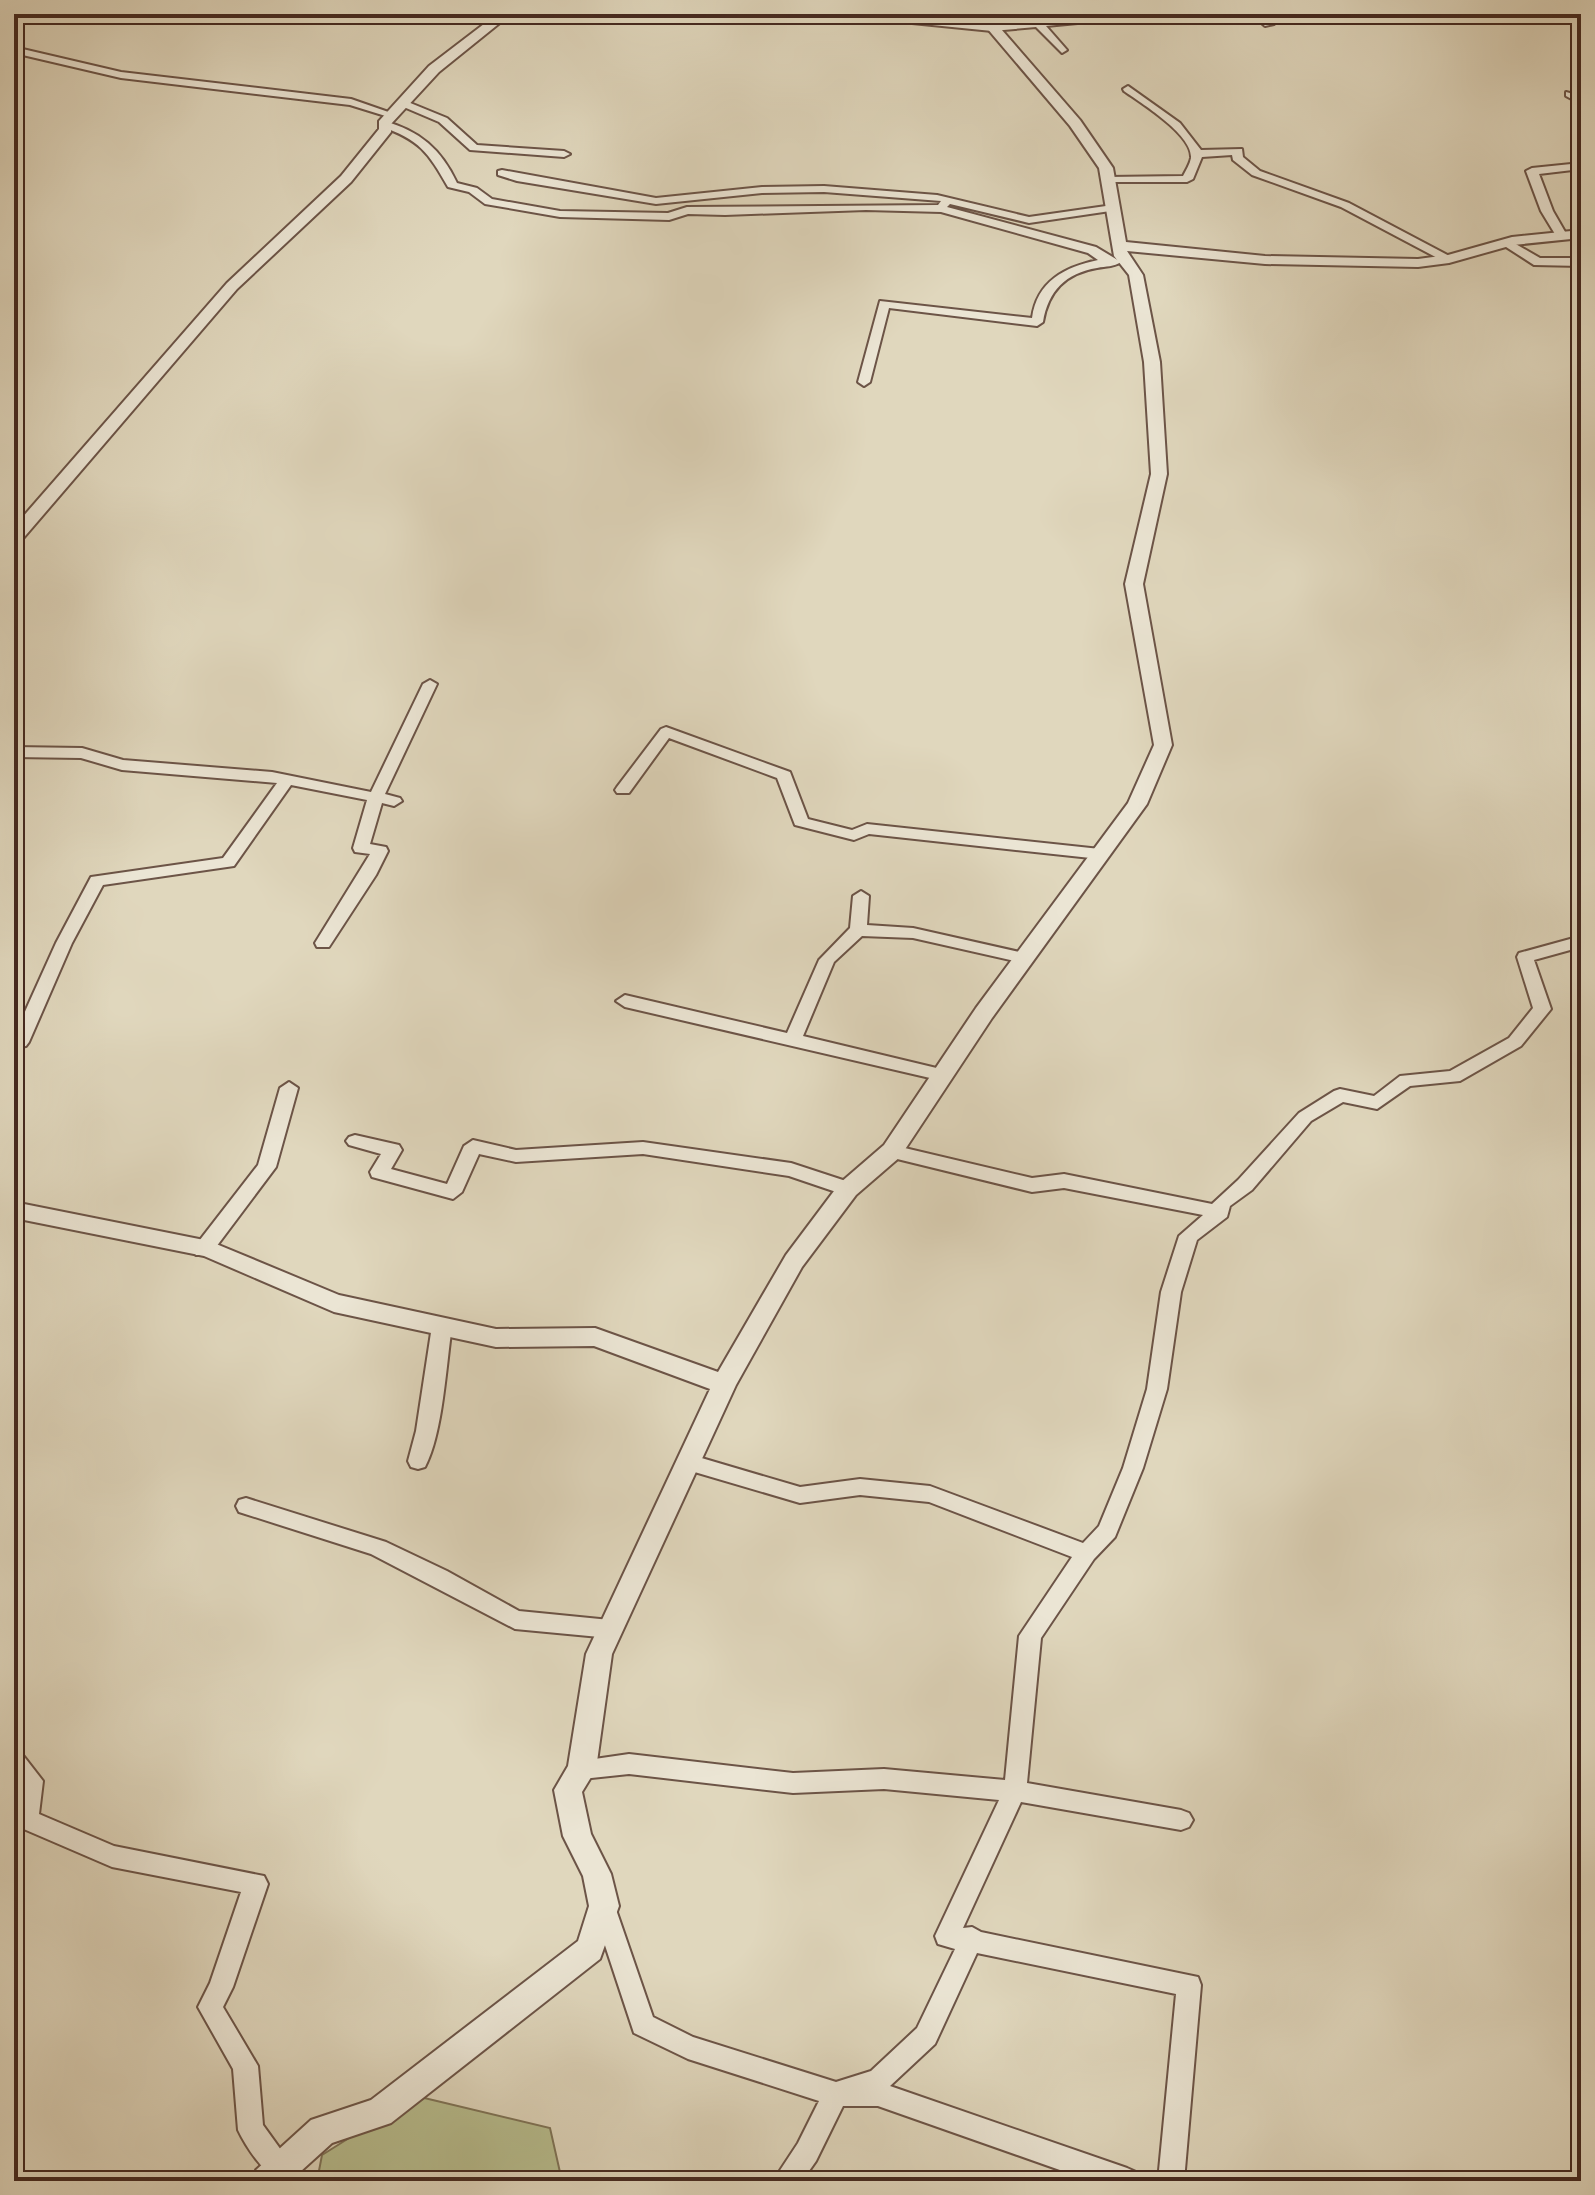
<svg xmlns="http://www.w3.org/2000/svg" width="1595" height="2195" font-family="'IM FELL DW Pica',serif">
<style>
.green{fill:#b7bd8e;stroke:#7e7357;stroke-width:2}
.lines{fill:none;stroke-linecap:round;stroke-linejoin:round}
.minor-casing{stroke:#6c5447;stroke-width:4}
.tertiary-casing{stroke:#6c5447;stroke-width:4}
.minor{fill:#ebe5d4;fill-rule:evenodd}
.tertiary{fill:#ebe5d4;fill-rule:evenodd}
</style>
<rect width="100%" height="100%" fill="#e0d7bd"/>
<filter id="stains"><feTurbulence type="fractalNoise" baseFrequency=".0025" numOctaves="4"/><feColorMatrix values="0 0 0 0 .2 0 0 0 0 .09 0 0 0 0 .02 0 0 0 .5 -.17"/></filter>
<radialGradient id="worn" r=".72"><stop offset=".6" stop-color="#630" stop-opacity="0"/><stop offset="1" stop-color="#630" stop-opacity=".3"/></radialGradient>
<path class="green" d="M416,2096l134,32 12,53h-245l5,-26z"/>
<g class="lines">
<defs>
<path id="minor" d="M847,14h35l110,11 45,-6 109,-5 -5,3 -95,9 21,24 -5,3 -26,-26 -44,4 -140,-14z
M1251,14h11l12,10 -9,2z
M14,47l107,25 230,27 46,16 -5,3 -42,-13 -229,-27 -107,-25z
M1128,86l52,37 21,27 41,-1 1,8 17,14 89,32 106,56 -10,3 -104,-55 -89,-32 -19,-15 -1,-5 -30,2 -9,22 -6,3h-83l-2,-2 6,-3 75,-1c3,-6 7,-12 8,-18 2,-23 -50,-55 -67,-67l-1,-2z
M1566,92l15,4v8l-15,-8z
M403,100l44,18 30,27 87,6 6,3 -6,3 -94,-7 -31,-28 -40,-17v-4z
M384,121c36,10 57,28 73,62l20,5 15,11 68,12 108,2 19,-6 251,-2 3,-4 -117,-9 -62,1 -106,11 -139,-23 -19,-6v-4l4,-1 154,28 106,-11 62,-1 113,9 92,22 84,-12 6,3 -2,2 -88,13 -79,-19 -3,3 149,40 25,15c-7,5 -15,4 -24,6 -31,5 -49,23 -54,54l-6,4 -148,-18 -19,74 -6,4 -6,-4 22,-81 152,17c5,-37 33,-51 66,-58l-10,-7 -147,-41 -75,-2 -141,5 -37,-1 -19,6 -109,-3 -75,-13 -16,-12 -21,-5c-20,-35 -28,-47 -68,-61l-1,-2z
M1581,163v6l-42,5 14,37 15,26 -10,2 -17,-28 -15,-40 6,-3z
M1507,239l33,19h41v8l-47,-1 -31,-20 -2,-2z
M430,680l7,4 -52,110 15,4 2,3 -8,5 -12,-3 -12,41 16,3 2,4 -12,24 -47,72h-12l-2,-4 55,-89 -15,-2 -2,-4 14,-48 -76,-15 -57,81 -131,19 -31,58 -43,99 -3,4 -12,2v-12l42,-93 35,-66 132,-19 54,-75 -155,-13 -41,-12 -67,-1v-10l68,1 41,12 149,12 99,20 52,-108z
M666,727l124,45 18,47 44,11 15,-6 233,25 8,5 -8,5 -231,-25 -15,6 -59,-15 -18,-47 -108,-40 -40,55h-12l-2,-3 2,-3 44,-58z
M861,891l8,5 -2,29 46,3 111,25 8,5 -8,5 -111,-25 -51,-2 -28,26 -31,74 146,35 3,4 -3,4 -6,2 -318,-74 -9,-6 9,-6 162,38 32,-73 31,-32 3,-32z
M1581,936v11l-47,13 17,49 -30,37 -61,35 -50,5 -33,23 -34,-7 -32,19 -59,69 -22,16 -3,11 -30,23 -16,52 -14,97 -24,79 -28,69 -21,22 -53,79 -14,145 154,27 8,3 4,7 -4,7 -8,3 -160,-28 -58,126 9,-1 9,5 217,45 3,8 -17,196h-26l18,-187 -199,-41 -42,91 -45,42 237,82 9,4 4,9h-49l-213,-75h-35l-27,55 -14,20h-29l25,-38 21,-42 -131,-42 -54,-26 -42,-127 4,-8 8,-3 8,3 41,119 40,20 143,45 35,-11 46,-43 38,-79 -17,-5 -3,-8 64,-136 -115,-11 -91,4 -164,-19 -47,5 -8,-3 -3,-7 3,-7 55,-8 164,19 91,-4 121,11 14,-144 53,-79 -143,-55 -69,-7 -60,8 -119,-35 -3,-6 3,-6 7,-2 112,33 60,-8 70,7 153,57 16,-17 24,-58 24,-79 14,-97 18,-56 24,-21 -139,-27 -32,4 -147,-36 -2,-5 2,-5 7,-1 140,33 32,-4 148,30 26,-24 61,-67 35,-22 6,-2 34,7 26,-20 50,-5 59,-33 24,-30 -16,-51 2,-4z
M289,1082l9,6 -22,79 -66,88h-14l-3,-5 3,-5 62,-80 22,-77z
M355,1135l44,10 3,5 -11,19 56,15 17,-38 9,-6 43,10 127,-8 148,21 64,21 2,5 -9,7 -59,-20 -146,-22 -127,8 -37,-8 -17,38 -9,7 -81,-22 -2,-5 11,-18 -32,-9 -3,-4 3,-4z
M442,1319l7,2 3,5c-6,39 -9,107 -27,141l-7,2 -7,-2 -3,-6 8,-30 16,-105 3,-5z
M246,1498l140,44 61,29 72,40 91,9 8,3 3,6 -3,6 -8,3 -95,-9 -144,-75 -132,-42 -3,-6 3,-6z
M14,1751l8,3 21,27 -4,33 75,32 150,30 4,8 -35,103 -10,20 35,59 5,59 31,43 -4,9 -9,4c-17,-7 -35,-34 -43,-51l-5,-61 -35,-62 12,-24 31,-91 -129,-25 -93,-40 -4,-7 4,-36 -5,-6z"/>
<path id="tertiary" d="M497,14h14l-72,58 -48,52v8l-40,50 -114,107 -217,253 -6,1v-16l213,-244 114,-107 38,-47v-8l50,-55z
M975,14h13l92,106 33,48 13,74 139,14 153,3 30,-4 64,-18 69,-7v8l-68,7 -64,18 -31,4 -153,-3 -138,-13 16,24 17,87 7,112 -24,110 29,161 -25,59 -155,214 -92,139 -44,38 -54,72 -66,118 -124,269 -16,115 -14,23 9,42 20,40 8,32 -19,53 -209,164 -59,20 -42,38h-39l5,-11 55,-50 60,-20 207,-159 11,-35 -6,-30 -20,-40 -9,-46 14,-24 18,-112 124,-265 -116,-43 -98,1 -162,-35 -130,-56 -190,-38v-16l195,39 130,54 157,34 99,-1 123,44 68,-117 54,-72 44,-38 92,-137 152,-205 26,-58 -29,-161 26,-110 -7,-112 -15,-87 -15,-19 -15,-88 -29,-42z"/>
</defs>
<use href="#minor" class="minor-casing"/>
<use href="#tertiary" class="tertiary-casing"/>
<use href="#minor" class="minor"/>
<use href="#tertiary" class="tertiary"/>
</g>
<rect width="1595" height="2195" fill="none" stroke="#e0d7bd" stroke-width="48"/>
<rect x="16" y="16" width="1563" height="2163" fill="none" stroke="#452920" stroke-width="4"/>
<rect x="24" y="24" width="1547" height="2147" fill="none" stroke="#452920" stroke-width="2"/>
<rect width="100%" height="100%" filter="url(#stains)"/>
<rect width="100%" height="100%" fill="url(#worn)"/>
</svg>
